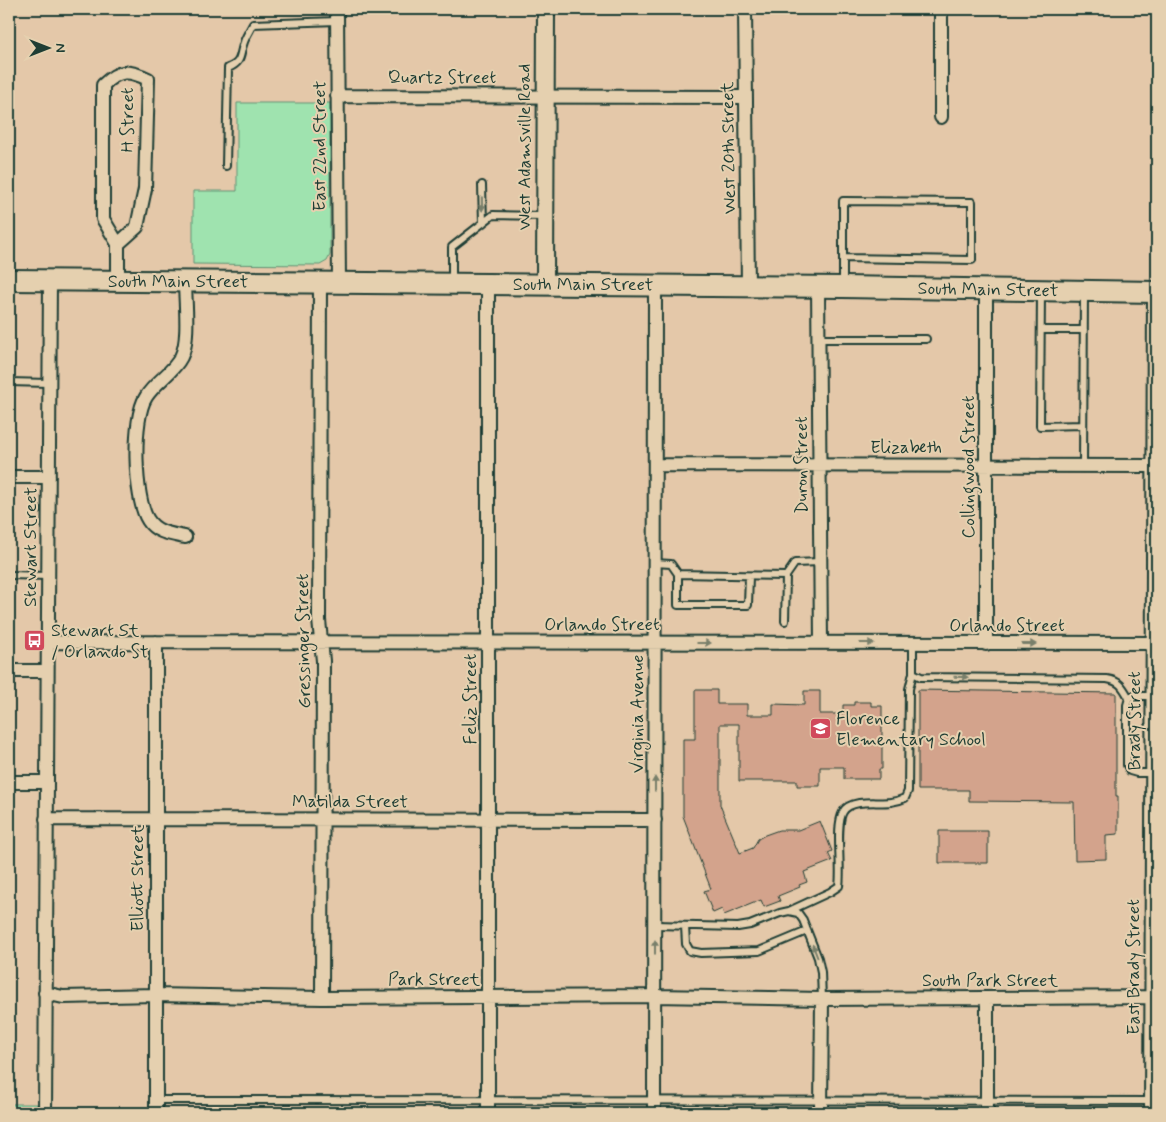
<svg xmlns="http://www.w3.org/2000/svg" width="1166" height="1122" font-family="Mynerve,sans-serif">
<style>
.green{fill:#9fe3af;stroke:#5f9072}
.building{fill:#d3a38c;stroke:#1f3d34}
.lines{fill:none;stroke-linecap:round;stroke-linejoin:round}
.service-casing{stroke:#1f3d34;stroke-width:10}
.minor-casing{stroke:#1f3d34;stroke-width:16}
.tertiary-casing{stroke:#1f3d34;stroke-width:20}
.primary-casing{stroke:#1f3d34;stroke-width:24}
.service{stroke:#e5d0af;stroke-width:6}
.minor{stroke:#e5d0af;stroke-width:12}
.tertiary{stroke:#e5d0af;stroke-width:16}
.primary{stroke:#e5d0af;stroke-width:20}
.oneway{fill:#787f6b}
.labels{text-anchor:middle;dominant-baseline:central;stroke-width:4;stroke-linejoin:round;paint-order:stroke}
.street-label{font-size:18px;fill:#1f3d34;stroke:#e5d0af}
.poi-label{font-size:18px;fill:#1f3d34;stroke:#e5d0af;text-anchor:start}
</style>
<rect width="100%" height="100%" fill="#e4c8a9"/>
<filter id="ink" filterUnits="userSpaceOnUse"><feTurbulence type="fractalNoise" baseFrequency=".02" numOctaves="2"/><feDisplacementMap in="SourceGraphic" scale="10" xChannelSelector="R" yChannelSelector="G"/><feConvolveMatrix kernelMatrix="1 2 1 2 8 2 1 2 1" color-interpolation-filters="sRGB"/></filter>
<g filter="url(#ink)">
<path class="green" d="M237,103h93v152l-3,6 -7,4 -127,-1v-73h44z
M9,1104h28l-1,9h-27z"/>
<path class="building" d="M695,690h22v14h30v11h26v-11l31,1v-14h16v23h23v-9h11v-3h17v4h11v63h-3v10h-35v-12h-24v19h-23v-5h-58v-57h-19v81l20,48 13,-5 5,-9 7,-4 14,-5h19l22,-9 12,30 -4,2 4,8 -28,11 3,10 -8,3 1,2 -22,9 2,5 -16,6 -3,-7 -37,15 -2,-6 -9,4 -9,-22 7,-2 -28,-73v-77h12z
M918,690l198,3v103h2v38l-12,1v24l-31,1 -1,-58 -105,-1v-11h-51z
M939,831h49v32h-49z"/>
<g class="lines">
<defs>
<path id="service" d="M226,166l2,-98c15,-6 11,-13 16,-26 2,-6 6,-12 9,-18l84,-3
M482,185l1,38
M843,258v-57l129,1v58l-129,-2v25
M452,282v-35l41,-32 51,1
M1041,292l-1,134 43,-1
M1041,330h43
M818,339h108
M9,382l40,1
M1083,466l1,-174
M655,563l16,1 7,10
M9,575l39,1
M749,576l-1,29h-70v-31l108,2 9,-13 25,-1
M785,621l1,-45
M913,673l8,4 186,2c13,2 16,8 22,19
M1152,696h-18l-5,2 -2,7v60l3,6 7,2h15
M789,911l41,-19 9,-6c3,-18 -4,-61 4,-74 3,-6 10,-8 16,-9 16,-2 32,2 46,-5l3,-7 1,-102 4,-16v-30
M655,925l83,2 12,-2 30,-12 9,-2 9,2 5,7 15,38 3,14 1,27
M685,926l1,18 4,7 11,2 58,-2 48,-20
M156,1100l996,1"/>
<path id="minor" d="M337,9l2,274
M745,9l3,277
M337,96l409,1
M941,117v-108
M118,244l-15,-25v-134c16,-16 26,-15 45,-6l-3,110 -8,38 -19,17v37
M320,283l-1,337 4,41 -1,337
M488,284v829
M818,287l3,356
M986,290v354
M655,465l502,1
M9,477h40
M185,537c-14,-3 -29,-4 -37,-17 -14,-21 -16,-102 -2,-123 9,-15 27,-24 35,-40 9,-17 4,-56 4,-76
M47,642l1110,1
M9,671h37
M9,782h37
M46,819l609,1
M45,993l18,4 92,-2 167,3 333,-2 167,3 335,-2
M987,998v115
M45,1113l5,-833
M156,1113v-471
M654,1113l1,-827
M821,1113l1,-114
M1151,1113l3,-821"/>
<path id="tertiary" d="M545,285l1,-276"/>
<path id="primary" d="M9,280l834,7 314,5"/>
</defs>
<use href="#service" class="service-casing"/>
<use href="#minor" class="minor-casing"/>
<use href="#tertiary" class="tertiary-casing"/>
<use href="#primary" class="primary-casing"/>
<use href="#service" class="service"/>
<use href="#minor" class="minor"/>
<use href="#tertiary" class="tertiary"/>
<use href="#primary" class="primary"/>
</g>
<defs><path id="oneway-solid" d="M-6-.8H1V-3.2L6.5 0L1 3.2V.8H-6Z" transform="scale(1.25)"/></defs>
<g class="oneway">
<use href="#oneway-solid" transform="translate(482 204) rotate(89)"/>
<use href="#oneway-solid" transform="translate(704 643)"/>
<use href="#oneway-solid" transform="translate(867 643)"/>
<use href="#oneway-solid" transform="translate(1029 644)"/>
<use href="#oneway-solid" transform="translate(961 677) rotate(1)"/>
<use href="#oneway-solid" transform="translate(655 784) rotate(-90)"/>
<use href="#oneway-solid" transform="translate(655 947) rotate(-90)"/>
<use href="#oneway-solid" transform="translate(815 951) rotate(-111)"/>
</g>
</g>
<defs>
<symbol id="bus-square" viewBox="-11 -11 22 22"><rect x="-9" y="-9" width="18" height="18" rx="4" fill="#d1495b" stroke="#e5d0af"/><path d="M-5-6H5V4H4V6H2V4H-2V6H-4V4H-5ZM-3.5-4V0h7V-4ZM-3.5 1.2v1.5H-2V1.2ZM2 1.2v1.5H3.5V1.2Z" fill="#fff"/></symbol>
<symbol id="school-square" viewBox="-11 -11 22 22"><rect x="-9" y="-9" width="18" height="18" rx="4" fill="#d1495b" stroke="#e5d0af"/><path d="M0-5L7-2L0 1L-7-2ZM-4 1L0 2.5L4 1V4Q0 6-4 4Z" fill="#fff"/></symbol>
</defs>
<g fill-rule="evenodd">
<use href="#bus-square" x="22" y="628" width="25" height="25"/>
<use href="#school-square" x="808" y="716" width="25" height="25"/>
</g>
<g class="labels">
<g class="street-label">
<text x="442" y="78">Quartz Street</text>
<text transform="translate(128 120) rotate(-90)">H Street</text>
<text transform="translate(320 146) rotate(-90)">East 22nd Street</text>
<text transform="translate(525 147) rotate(-90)">West Adamsville Road</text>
<text transform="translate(729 148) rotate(-91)">West 20th Street</text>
<text x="178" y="282">South Main Street</text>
<text x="583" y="285">South Main Street</text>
<text transform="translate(988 290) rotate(1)">South Main Street</text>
<text x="906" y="448">Elizabeth</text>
<text transform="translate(802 465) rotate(-90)">Duron Street</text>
<text transform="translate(969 467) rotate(-90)">Collingwood Street</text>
<text transform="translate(31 547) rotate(-90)">Stewart Street</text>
<text x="602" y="625">Orlando Street</text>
<text x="1007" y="626">Orlando Street</text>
<text transform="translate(304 641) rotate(-91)">Gressinger Street</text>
<text transform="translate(471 699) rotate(-90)">Feliz Street</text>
<text transform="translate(638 714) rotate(-90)">Virginia Avenue</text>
<text transform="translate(1135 721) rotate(-90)">Brady Street</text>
<text x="350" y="802">Matilda Street</text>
<text transform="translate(138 878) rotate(-90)">Elliott Street</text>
<text transform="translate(1134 967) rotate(-90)">East Brady Street</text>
<text x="434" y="980">Park Street</text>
<text x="990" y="981">South Park Street</text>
</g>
<g class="poi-label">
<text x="51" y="631">Stewart St<tspan x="51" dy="21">/ Orlando St</tspan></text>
<text x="836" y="719">Florence<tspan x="836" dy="21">Elementary School</tspan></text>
</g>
</g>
<rect width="1166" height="1122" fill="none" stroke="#e5d0af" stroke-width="30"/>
<rect x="15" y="15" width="1136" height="1092" fill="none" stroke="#1f3d34" stroke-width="2" filter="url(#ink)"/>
<g transform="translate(48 48) rotate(90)" stroke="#e5d0af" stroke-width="4" paint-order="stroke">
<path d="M0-4L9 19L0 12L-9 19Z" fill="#1f3d34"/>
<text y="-8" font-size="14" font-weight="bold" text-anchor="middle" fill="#1f3d34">N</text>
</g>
</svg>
